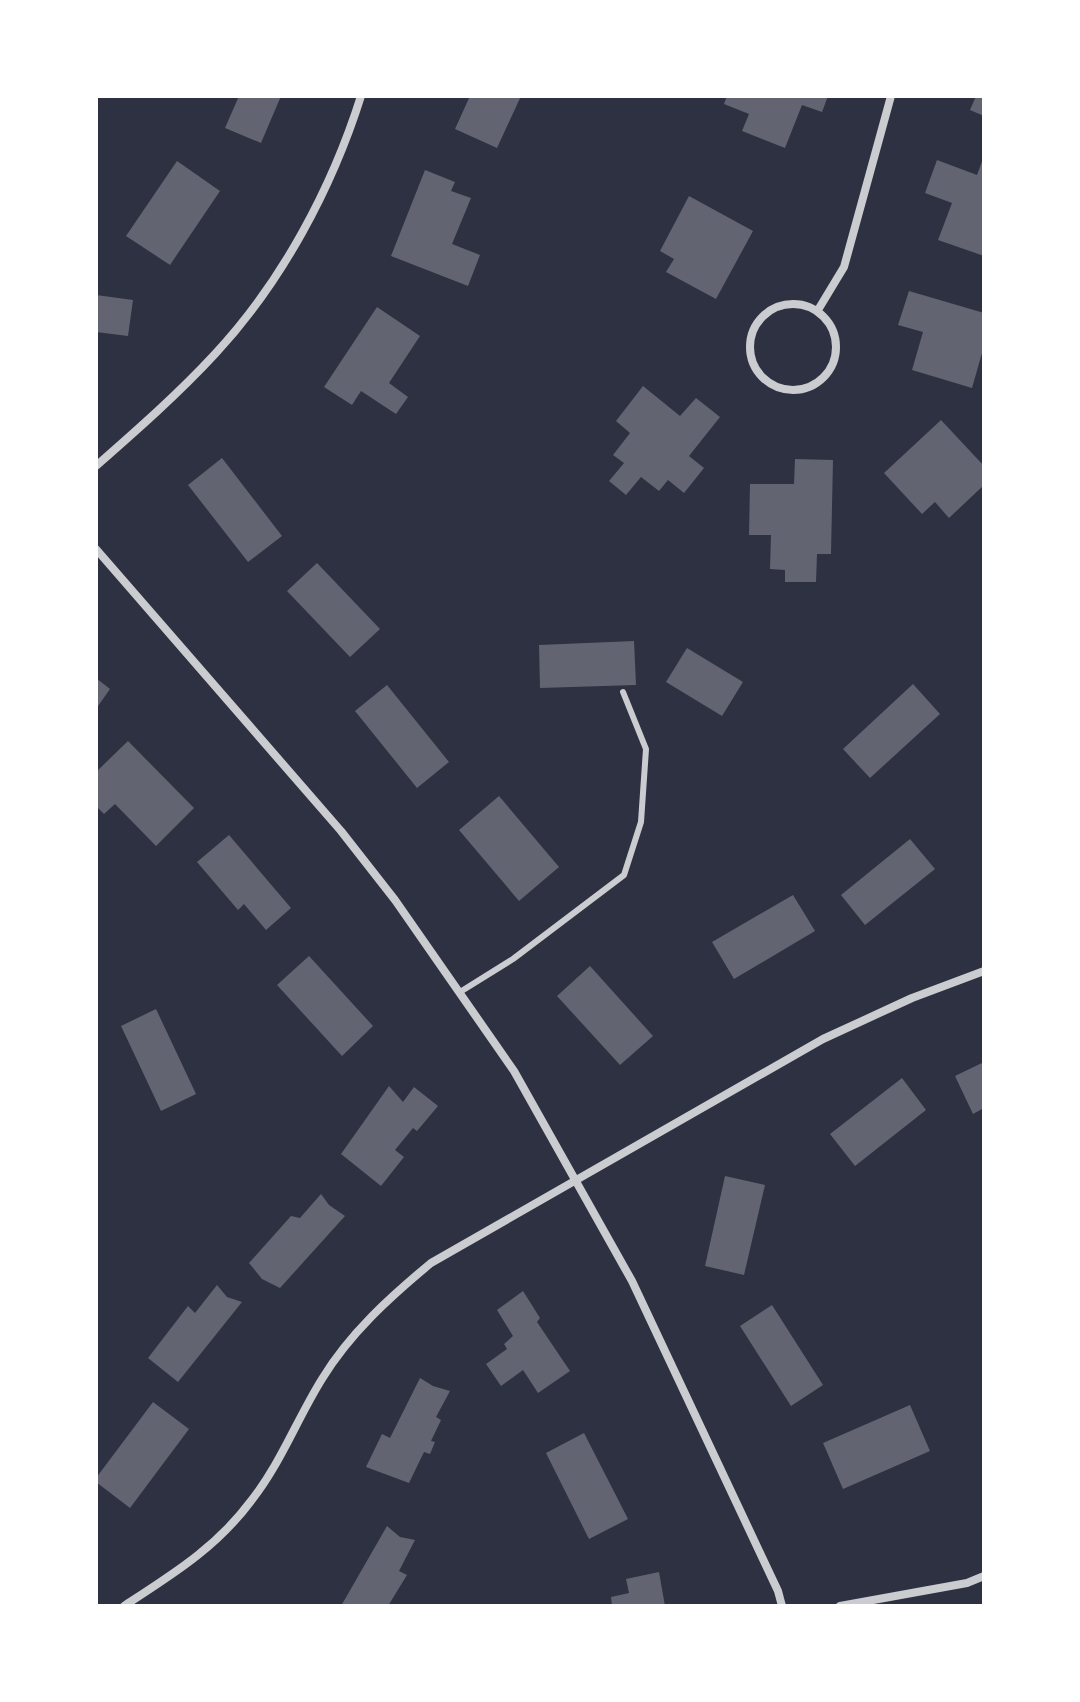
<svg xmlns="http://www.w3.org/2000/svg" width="1080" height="1702" font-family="Bitter,serif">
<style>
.building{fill:#626471}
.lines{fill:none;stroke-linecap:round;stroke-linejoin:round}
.service{stroke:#caccd0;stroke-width:6}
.minor{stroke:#caccd0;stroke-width:8}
</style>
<rect width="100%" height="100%" fill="#2d3142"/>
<path class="building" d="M239,96h42l-20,47 -36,-15z
M470,96h51l-24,52 -42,-19z
M727,96h101l-6,16 -20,-7 -17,43 -43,-17 7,-17 -25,-10z
M976,96h8v20l-14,-6z
M984,156v100l-46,-16 14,-37 -27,-10 12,-33 40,15z
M177,161l43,30 -50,74 -44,-29z
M425,170l30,12 -4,9 20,7 -19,46 28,11 -12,31 -77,-30z
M689,196l64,35 -37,68 -50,-27 8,-13 -14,-8z
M909,291l75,22v33l-12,42 -60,-18 11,-38 -25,-7z
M96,295l37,5 -5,36 -32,-4z
M377,307l43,29 -31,47 19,14 -12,17 -35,-23 -9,14 -28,-18z
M643,386l37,30 16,-18 24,19 -31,39 15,12 -20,25 -16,-13 -9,11 -18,-14 -15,18 -17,-14 15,-18 -11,-8 17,-22 -14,-12z
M941,420l43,46v19l-35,33 -14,-16 -13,12 -38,-41z
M222,458l60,78 -34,26 -60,-77z
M795,459l38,1 -2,94h-14l-1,28h-31v-12l-15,-1 1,-34h-22l1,-51h44z
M317,563l63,66 -30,28 -63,-66z
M634,641l2,44 -96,3 -1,-43z
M687,648l56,34 -21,34 -56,-34z
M96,678l14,11 -14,20z
M913,684l27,30 -70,64 -27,-29z
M387,685l62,77 -32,26 -62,-77z
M128,741l66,67 -38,38 -41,-42 -11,10 -8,-8v-34z
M499,796l60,71 -40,34 -60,-71z
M229,835l62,73 -25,22 -22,-26 -6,6 -41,-48z
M910,839l25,30 -70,56 -24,-30z
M793,895l22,36 -81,48 -22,-37z
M309,956l64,70 -31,30 -65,-71z
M590,966l63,70 -33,29 -63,-69z
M156,1009l40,85 -35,17 -40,-85z
M984,1062v46l-11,6 -18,-38z
M902,1078l24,32 -71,56 -25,-32z
M389,1086l14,16 11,-15 24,19 -21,25 -4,-3 -18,22 9,7 -23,29 -40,-32z
M725,1176l40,9 -21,90 -39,-9z
M321,1194l8,11 16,11 -65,72 -18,-9 -13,-16 42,-47 9,2z
M217,1285l10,12 15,5 -64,80 -30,-24 40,-52 7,7z
M523,1291l17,27 -3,4 33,49 -32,22 -15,-23 -22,16 -15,-22 21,-15 -3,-5 9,-8 -16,-26z
M772,1305l51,80 -32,21 -51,-80z
M420,1378l13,8 17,5 -14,26 5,3 -10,21 4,1 -5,12 -6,-2 -15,31 -43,-16 16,-33 8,4z
M153,1402l36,27 -59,79 -34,-26v-4z
M910,1405l20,46 -87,38 -20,-46z
M584,1433l44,86 -39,20 -43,-86z
M387,1526l13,11 15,3 -16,31 8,4 -19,31h-47z
M659,1572l6,34h-53l-1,-9 18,-4 -3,-14z"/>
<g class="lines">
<path class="service" d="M460,992l53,-33 111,-84 17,-53 5,-73 -23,-57"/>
<path class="minor" d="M750 347a43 43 0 1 1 86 0a43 43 0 1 1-86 0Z
M818,310l26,-43 47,-171
M96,466c41,-36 82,-72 119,-112 67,-72 117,-166 146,-258
M96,549l245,282 54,69 119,171 118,210 146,310 4,15
M124,1606c49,-32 92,-58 127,-105 30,-38 46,-82 71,-122 28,-46 68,-82 109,-116l392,-224 89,-41 72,-27
M840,1606l127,-23 17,-7"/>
</g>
<rect width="1080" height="1702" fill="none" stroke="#ffffff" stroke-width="196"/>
</svg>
